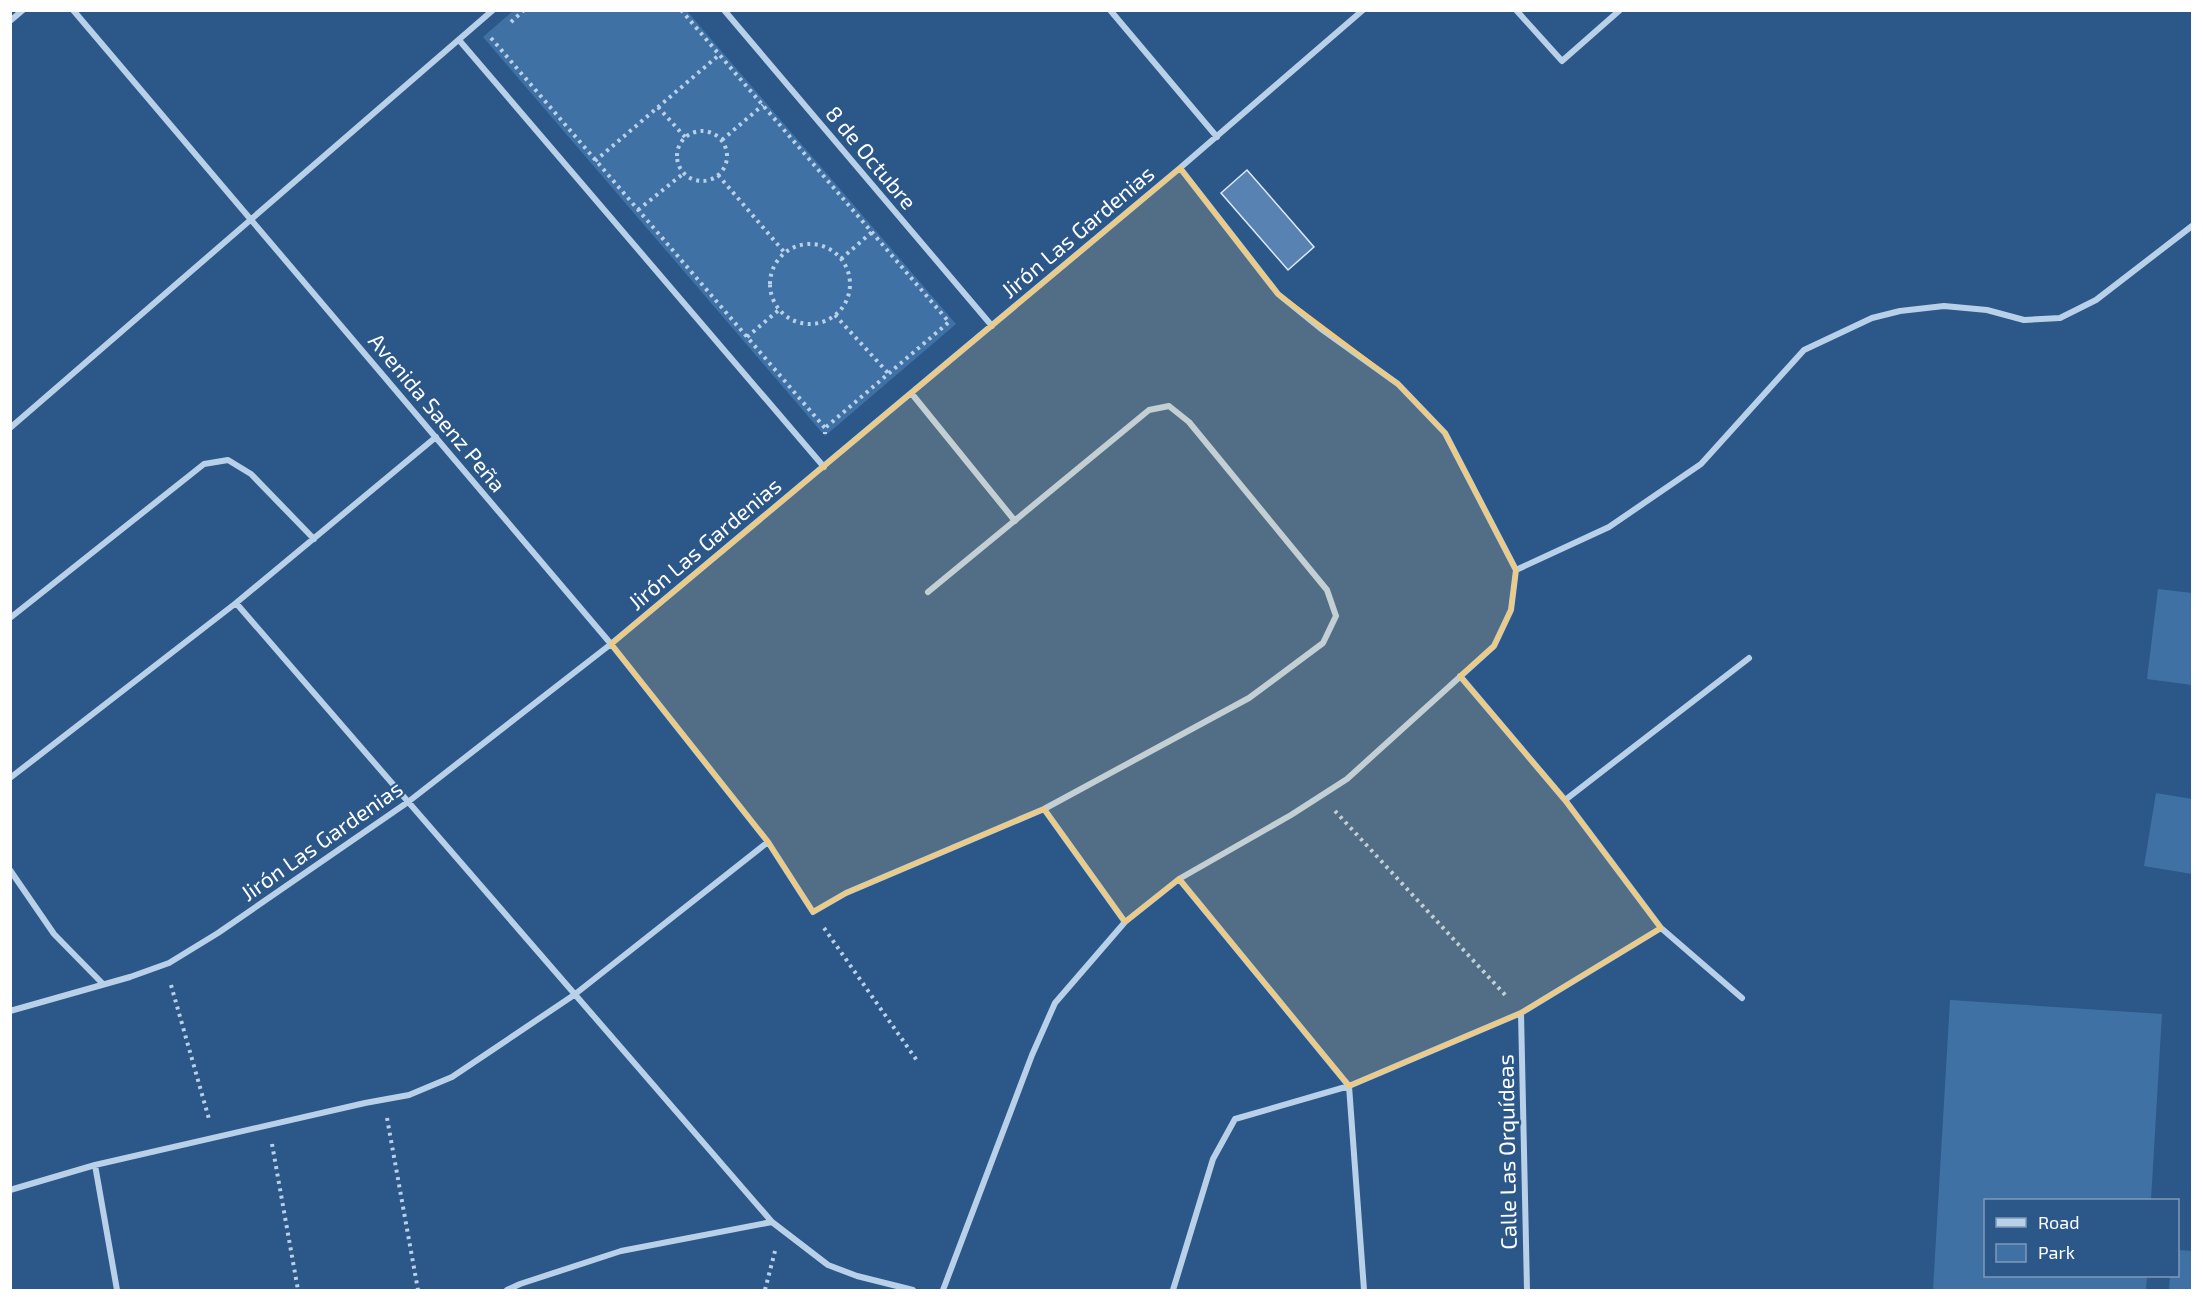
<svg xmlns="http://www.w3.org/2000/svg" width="2203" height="1301" font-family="'Exo 2',sans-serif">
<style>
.park{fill:#4071a5}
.building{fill:#5782b2;stroke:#dce9f7;stroke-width:1.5}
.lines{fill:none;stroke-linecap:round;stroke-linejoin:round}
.path{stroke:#b8d0e8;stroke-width:4;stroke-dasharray:3 4.5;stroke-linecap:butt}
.minor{stroke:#b8d0e8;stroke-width:6}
.marked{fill:#eecb81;fill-opacity:0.2;stroke:#eecb81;stroke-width:4.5;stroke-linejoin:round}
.labels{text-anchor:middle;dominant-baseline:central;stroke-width:4.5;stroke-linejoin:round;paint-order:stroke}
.street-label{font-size:22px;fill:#fff;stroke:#2b5789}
</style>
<rect width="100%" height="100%" fill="#2b5789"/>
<path class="park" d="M514,10l173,1 269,313 -131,112 -342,-399z
M2158,589l34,4v92l-45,-6z
M2156,793l36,6v75l-48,-8z
M1950,1000l212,14 -11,186h-165v76h161l-1,14h-213z
M2178,1250l14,1v39h-23l1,-14h8z"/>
<path class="building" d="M1247,170l67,77 -26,23 -67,-77z"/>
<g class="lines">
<path class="path" d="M681,10l268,312 -124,106
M511,22l13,-12
M491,38l334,390v6
M658,107l27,30
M677 156a25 25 0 1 1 50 0a25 25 0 1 1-50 0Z
M722,140l41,-35
M595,161l124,-106
M718,175l67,78
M638,210l46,-37
M770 284a40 40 0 1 1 80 0a40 40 0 1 1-80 0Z
M841,259l31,-27
M835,315l54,59
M747,337l33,-28
M1335,811l172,186
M824,928l94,134
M171,985l38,134
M387,1118l31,172
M272,1144l26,146
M765,1290l10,-39"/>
<path class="minor" d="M73,10l538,634 157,198 45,70 33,-19 198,-84 205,-111 74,-55 13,-27 -9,-26 -138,-168 -20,-16 -20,4 -221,182
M724,10l268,316
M1110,10l107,127
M1516,10l46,51 58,-51
M10,21l13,-11
M459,40l365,427
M912,394l103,127
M10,428l483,-418
M1516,570l93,-43 92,-63 103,-114 68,-32 28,-7 44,-5 43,4 37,10 36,-2 36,-18 96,-74
M236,603l536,619 56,43 29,11 56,14
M10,618l194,-154 24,-4 23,14 63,65
M1460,676l105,124 96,128 81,70
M10,778l226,-175 200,-166
M1565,800l184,-142
M1044,809l81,113
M10,870l44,64 49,50
M1179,879l170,207 15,204
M10,1011l120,-34 39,-14 49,-30 190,-131 203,-158 569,-476 183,-158
M1521,1013l6,277
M95,1165l22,125
M10,1190l85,-25 270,-62 44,-8 43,-18 122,-82 194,-153
M507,1290l13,-6 101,-33 151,-29
M943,1290l89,-235 23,-52 70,-81 54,-43 112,-64 56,-36 147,-133 17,-36 5,-40 -71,-137 -47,-49 -78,-56 -42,-34 -98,-126
M1173,1290l40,-131 22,-40 114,-33 172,-73 140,-85"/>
</g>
<path class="marked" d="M1180,168l98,126 120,90 47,49 71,137 -5,40 -17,36 -34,30 105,124 96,128 -140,85 -172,73 -170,-207 -54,43 -81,-113 -198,84 -33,19 -45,-70 -157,-198z"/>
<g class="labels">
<g class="street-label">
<text transform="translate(872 157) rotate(50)">8 de Octubre</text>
<text transform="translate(1077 231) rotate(-40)">Jirón Las Gardenias</text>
<text transform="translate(438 412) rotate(50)">Avenida Saenz Peña</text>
<text transform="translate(704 543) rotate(-40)">Jirón Las Gardenias</text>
<text transform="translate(321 840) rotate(-35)">Jirón Las Gardenias</text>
<text transform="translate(1506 1152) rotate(-91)">Calle Las Orquídeas</text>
</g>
</g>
<rect width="2203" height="1301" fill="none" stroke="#ffffff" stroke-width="24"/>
<rect x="1984" y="1199" width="195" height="78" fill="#2b5789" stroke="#809ab8" stroke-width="1.5"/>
<rect x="1996" y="1218" width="30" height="9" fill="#b8d0e8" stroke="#809ab8" stroke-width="1.5"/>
<text x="2038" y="1229" font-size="18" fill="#ffffff">Road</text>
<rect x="1996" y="1244" width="30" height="18" fill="#4071a5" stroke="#809ab8" stroke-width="1.5"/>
<text x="2038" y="1259" font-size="18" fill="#ffffff">Park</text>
</svg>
